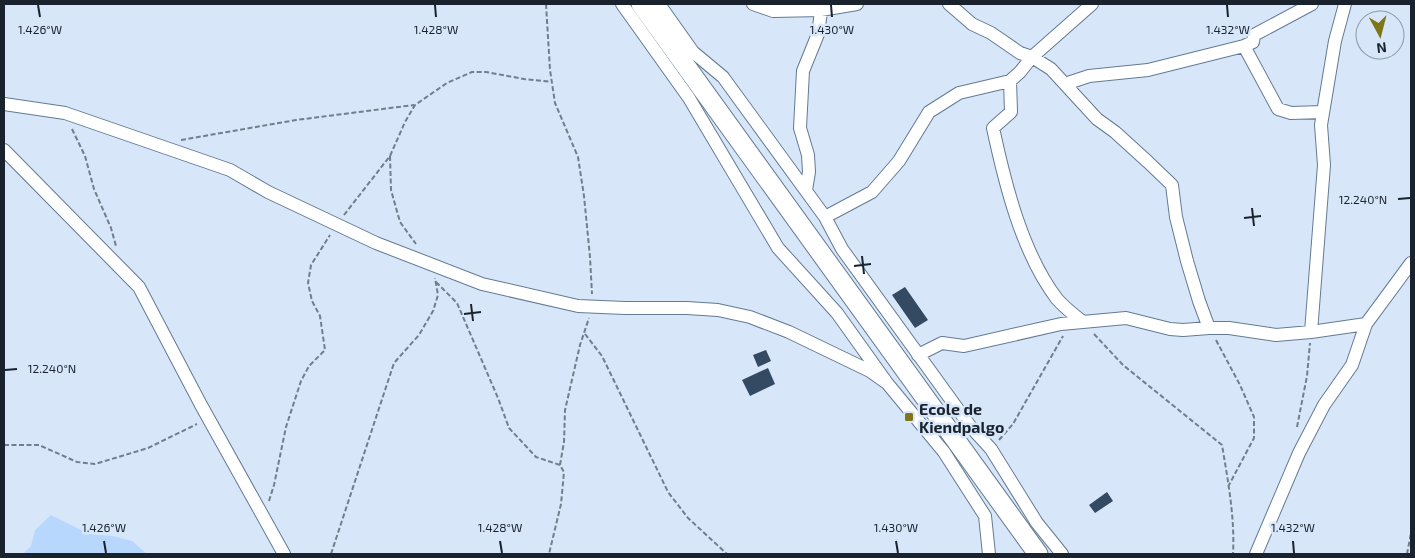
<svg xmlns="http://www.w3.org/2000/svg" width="1415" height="558" font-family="'Exo 2',sans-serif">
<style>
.green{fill:#b8d7fd}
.building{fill:#344962}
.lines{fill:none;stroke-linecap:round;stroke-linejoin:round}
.minor-casing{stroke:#637a94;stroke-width:14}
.highway-casing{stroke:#637a94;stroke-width:21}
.path{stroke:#717e8c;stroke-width:2;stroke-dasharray:5 2.5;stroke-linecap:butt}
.minor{stroke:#fff;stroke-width:12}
.highway{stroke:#fff;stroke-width:19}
.ticks{fill:none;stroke:#19222d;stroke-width:2}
.poi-dot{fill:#807619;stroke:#d7e7f9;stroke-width:2}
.labels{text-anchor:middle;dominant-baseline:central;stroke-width:5;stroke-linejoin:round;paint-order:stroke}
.poi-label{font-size:16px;font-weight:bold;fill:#19222d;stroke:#d7e7f9;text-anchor:start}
.ticks-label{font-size:12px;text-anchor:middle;fill:#19222d;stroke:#d7e7f9;stroke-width:5;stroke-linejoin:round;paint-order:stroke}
</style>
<rect width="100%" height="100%" fill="#d7e7f9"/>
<path class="green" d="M51,515l38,19 24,2 19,5 15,13h-124l8,-8 4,-16z"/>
<path class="building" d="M905,287l23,33 -13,8 -23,-33z
M766,350l5,11 -13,6 -5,-12z
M768,368l7,16 -25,12 -8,-16z
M1107,492l6,9 -18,12 -6,-8z"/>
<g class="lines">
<defs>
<path id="minor" d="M622,4l67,94 89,150 59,65 50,70 57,69 41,64 4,38
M659,4l34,48 30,25 102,140 17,32 128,177 21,23 46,74 25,31
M753,4l20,7 48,-1 36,-6
M949,4l23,20 19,9 29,20 12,4 19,12 46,50 18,13 33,30 24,23 4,32 11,44 12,40 10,27
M1244,46l34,63 13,4 32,-1
M1010,81l1,31 -18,16c12,56 29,125 64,171 7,8 17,16 26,23
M1065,84l24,-8 59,-6 96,-24 9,-4 1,-7 58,-31
M4,104l61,9 165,57 38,22 108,51 106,41 96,22 47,2h62l31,2 32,7 39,15 81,39 17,12
M4,150l135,137 62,118 83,149
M806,190l3,-18 -1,-17 -8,-27 3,-57 15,-37 4,-30
M825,217l47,-25 27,-31 30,-49 30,-19 51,-12 10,-9 12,-15 60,-53
M1311,332l13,-167 -3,-40 14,-84 10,-37
M918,355l24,-12 22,3 97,-22 65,-6 44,11 13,1 26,-2h20l47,7 35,-3 55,-8 45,-61
M1256,554l43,-101 25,-48 28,-40 14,-41"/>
<path id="highway" d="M641,4l397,550"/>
</defs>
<use href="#minor" class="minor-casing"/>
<use href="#highway" class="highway-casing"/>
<path class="path" d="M546,4l4,66 5,33 23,54 6,39 6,61 2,37
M72,129l13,27 9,33 17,39 5,18
M181,140l115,-20 118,-15
M390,156l1,34 9,32 16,22
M344,215l46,-59 15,-34 10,-17 32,-22 25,-11h14l38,7 28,3
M436,282l21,21 41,95 11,30 27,29 24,8 4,7 -3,32 -12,50
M585,334l17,22 66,136 20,26 39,36
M1094,334l29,31 99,80c6,36 13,73 11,109
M1216,340l24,45 14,32v21l-25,47
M1297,427l10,-51 3,-33
M999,440l14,-16 50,-88
M4,445h35l38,17 18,2 53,-16 49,-24
M560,465l4,-23 1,-32 15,-65 9,-27
M269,501l5,-16 12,-58 15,-46 8,-15 16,-16 -5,-34 -8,-15 -4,-18 3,-18 19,-30
M331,554l63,-191 25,-28 14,-24 5,-16 -3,-17
M477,554h13
M1407,554l4,-21"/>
<use href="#minor" class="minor"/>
<use href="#highway" class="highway"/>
</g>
<path class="ticks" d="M38,5l2,12M435,5l1,12M831,5l1,12M1227,5l1,12M1398,199l12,-1M1252,208l2,18M1244,218l17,-2M862,256l2,18M854,266l17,-2M471,304l2,17M464,314l17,-2M5,370l12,-1M104,541l2,12M500,541l2,12M896,541l2,12M1293,541l1,12"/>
<rect class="poi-dot" x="904" y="412" width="10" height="10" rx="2.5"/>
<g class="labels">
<g class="poi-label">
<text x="919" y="408">Ecole de<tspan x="919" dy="18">Kiendpalgo</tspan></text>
</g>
</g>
<g class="ticks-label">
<text x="40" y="34">1.426°W</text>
<text x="436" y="34">1.428°W</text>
<text x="832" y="34">1.430°W</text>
<text x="1228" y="34">1.432°W</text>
<text x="1363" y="204">12.240°N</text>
<text x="52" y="373">12.240°N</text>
<text x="104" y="532">1.426°W</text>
<text x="500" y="532">1.428°W</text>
<text x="896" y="532">1.430°W</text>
<text x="1293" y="532">1.432°W</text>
</g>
<rect width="1415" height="558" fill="none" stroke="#19222d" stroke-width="10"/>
<g transform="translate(1380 35) rotate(173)"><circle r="24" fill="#d7e7f9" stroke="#8b98a7"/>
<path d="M0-4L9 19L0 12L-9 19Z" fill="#807619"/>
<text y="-8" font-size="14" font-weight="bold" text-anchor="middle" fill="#19222d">N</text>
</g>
</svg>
